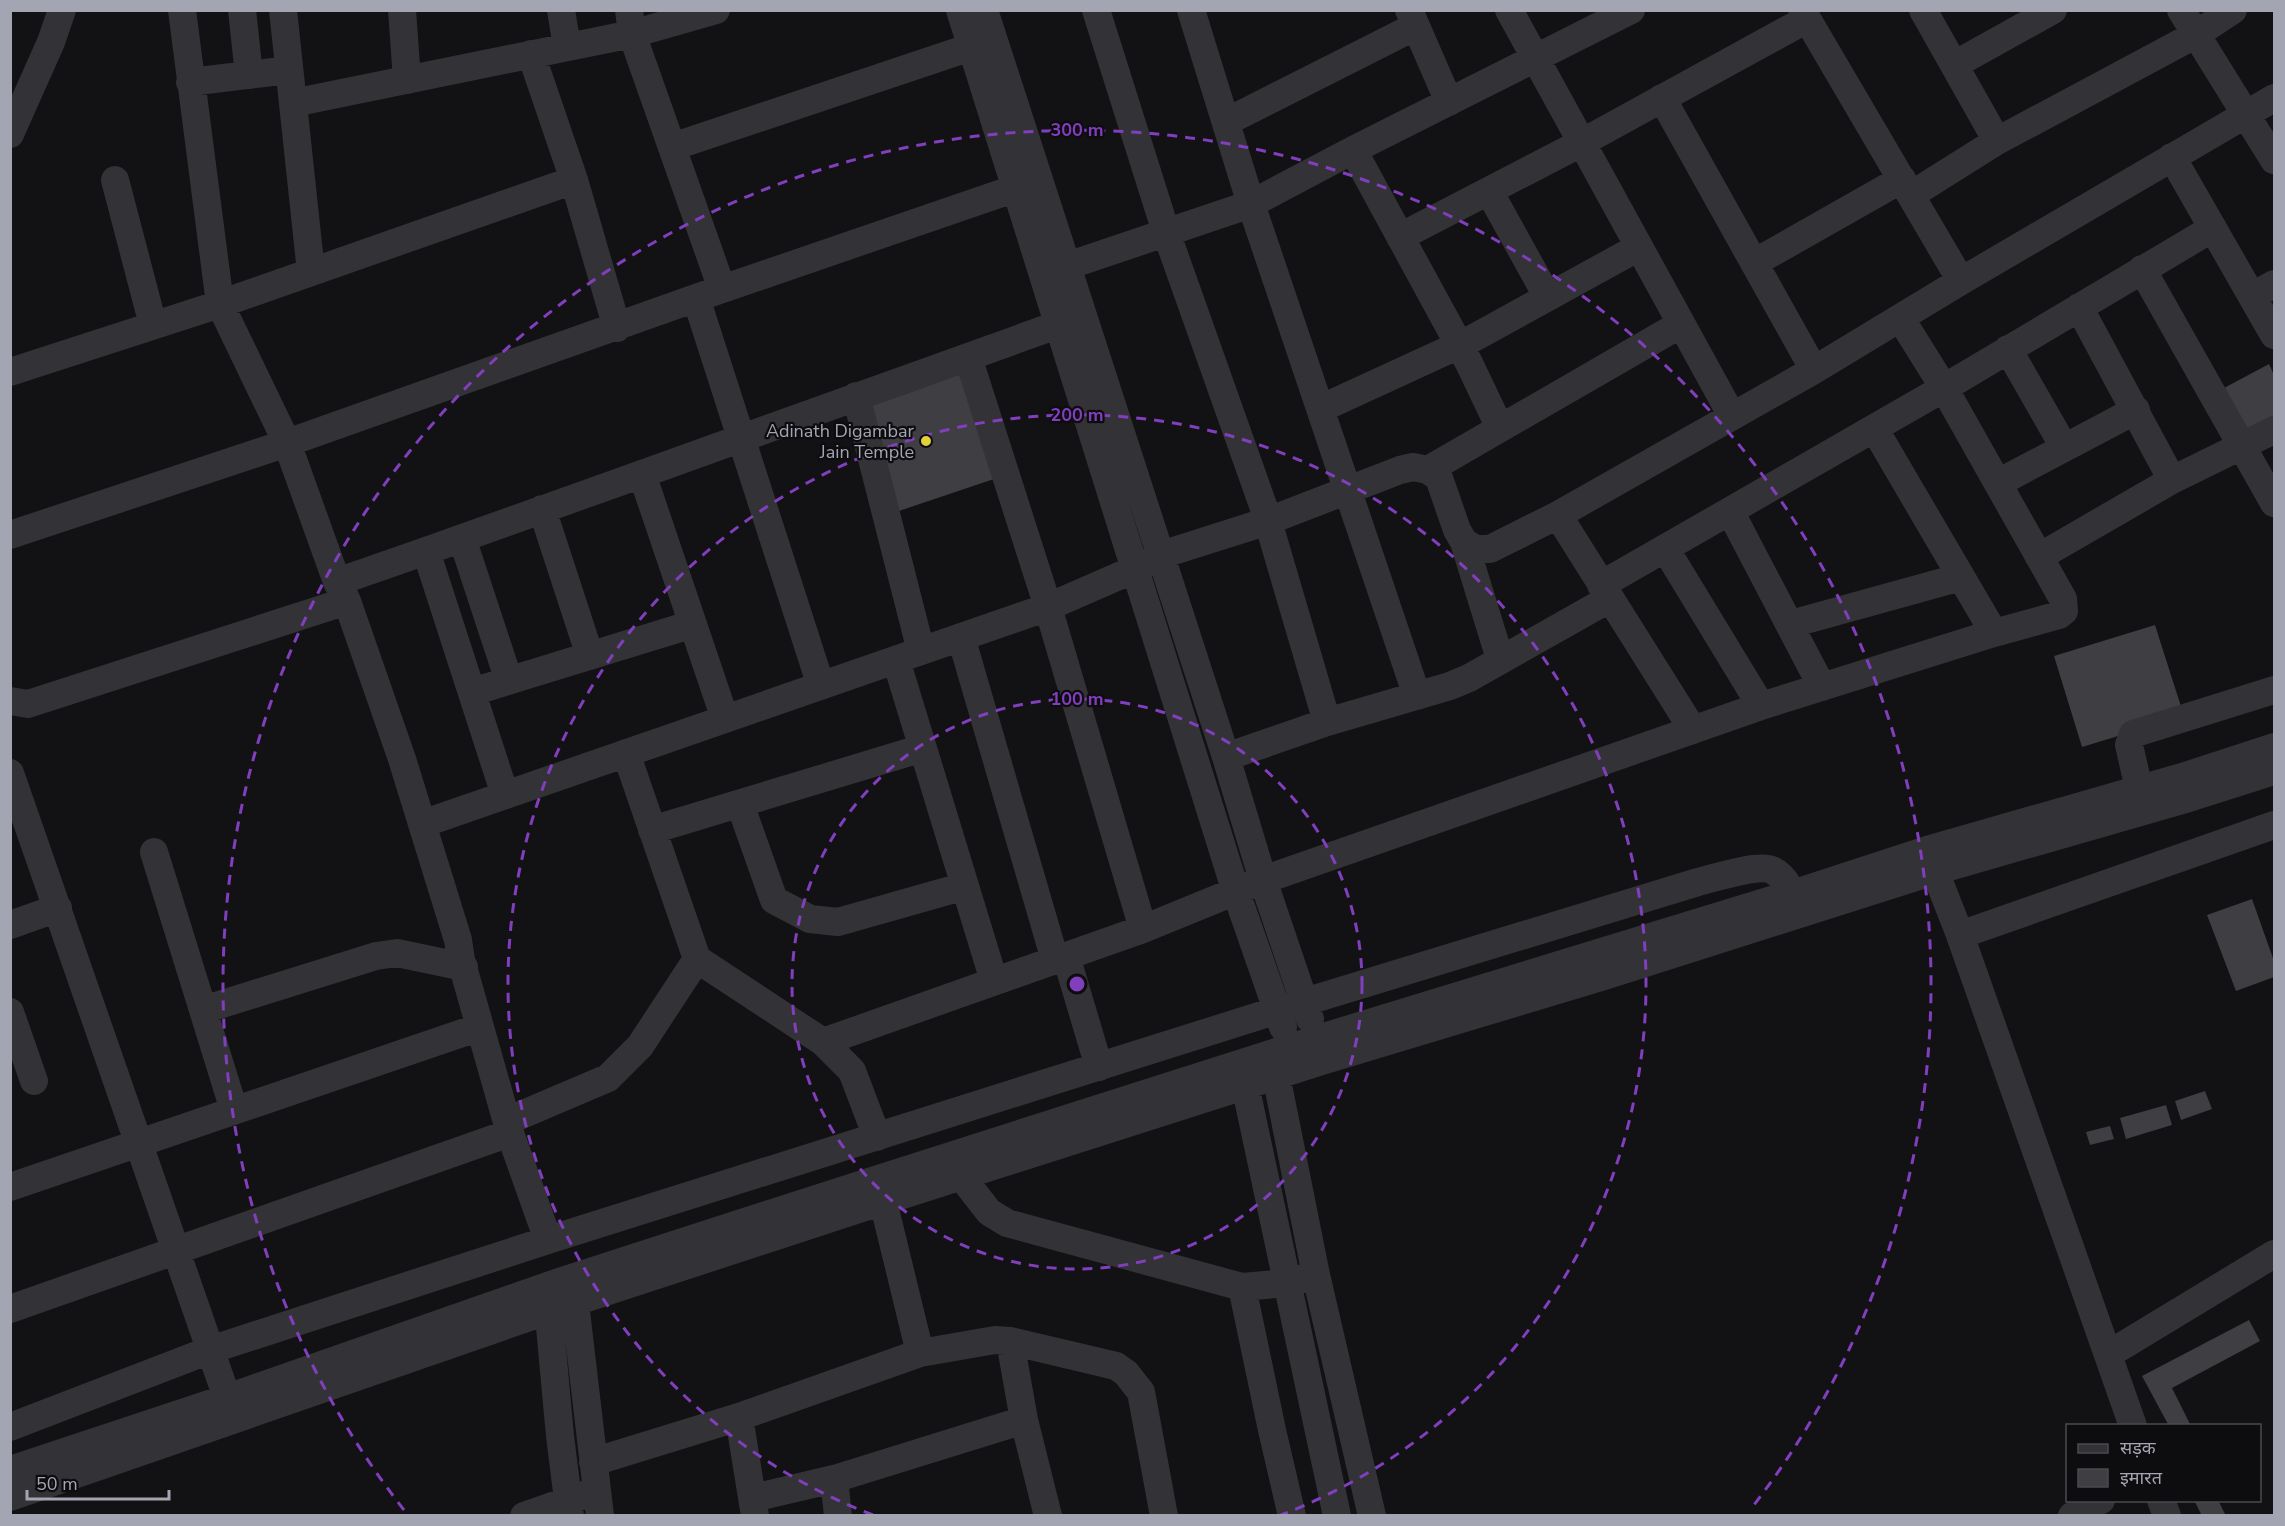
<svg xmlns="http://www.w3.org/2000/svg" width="2285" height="1526" font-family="'Nunito Sans','Noto Sans Devanagari',sans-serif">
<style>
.building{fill:#3e3e43}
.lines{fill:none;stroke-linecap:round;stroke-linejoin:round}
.minor{stroke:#333337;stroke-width:28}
.ring{fill:none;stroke:#813ebd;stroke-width:3;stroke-dasharray:10 8}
.poi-dot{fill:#e4d038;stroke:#0d0c0e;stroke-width:2}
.labels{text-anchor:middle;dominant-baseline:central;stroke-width:4.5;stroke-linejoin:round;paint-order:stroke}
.poi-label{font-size:18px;fill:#a4a5b2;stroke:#0d0c0e;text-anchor:end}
.centre{fill:#813ebd;stroke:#0d0c0e;stroke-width:3}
.ring-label{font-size:18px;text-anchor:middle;font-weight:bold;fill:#813ebd;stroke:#0d0c0e;stroke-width:4.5;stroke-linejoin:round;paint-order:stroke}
</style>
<rect width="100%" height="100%" fill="#121113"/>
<path class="building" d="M2269,364l5,11v48l-25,13 -25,-48z
M958,370l36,109 -98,33 -38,-109z
M2155,625l29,91 -102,31 -28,-91z
M2252,899l22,62v16l-38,14 -29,-76z
M2205,1091l7,18 -31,11 -6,-19z
M2166,1105l6,20 -46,14 -6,-21z
M2110,1126l4,13 -24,6 -4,-13z
M2249,1320l11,21 -88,47 19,38h-22l-27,-50z
M2194,1500h24l8,16h-24z"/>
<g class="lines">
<path class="minor" d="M182,10l38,294 67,139 50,139 10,19 55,158 56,181 3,20 49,173 38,107
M242,10l7,65
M283,10l28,262
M402,10l5,70
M561,10l6,37
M629,10l3,24 90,255
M960,10l276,882 47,135
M984,10l242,747 37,123 47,139
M1096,10l70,222 99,279 62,211
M1191,10l60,194 166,492
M1409,10l40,92
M1509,10l223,406
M1802,10l159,271
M1923,10l74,131
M2181,10l93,150
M531,54l43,126 43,148
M1954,65l99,-55
M190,82l99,-12
M1662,98l152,272
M293,103l339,-69 84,-24
M1226,122l190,-96
M10,134l41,-92 11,-32
M672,147l317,-106
M1353,150l116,213 31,65
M2172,157l102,178
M115,180l38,145
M1489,191l58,105
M1911,195l86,-54 198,-106 38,-25
M1400,237l181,-94 226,-124
M1754,263l148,-84
M1067,266l184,-62 102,-54 278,-140
M2142,269l132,234
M2252,296l22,-12
M696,298l125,388
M2079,307l93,173
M2008,349l56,98
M968,357l80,250 95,322
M10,372l210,-68 354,-124
M856,396l65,255
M1320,409l150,-69 169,-93
M1874,428l120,205
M1428,470l253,-146
M642,474l415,-149
M1998,483l138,-73
M542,509l48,147
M1730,511l92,176
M1558,515l135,215
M10,535l277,-92 409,-145 335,-115
M462,538l47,143
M1464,542l36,117
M1665,548l96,158
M426,551l216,-77 83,245
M2039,557l133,-77 102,-50
M337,582l89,-31 79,244
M1601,585l343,-197 269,-160
M1791,624l170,-47
M961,637l94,323
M896,660l98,321
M472,692l221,-68
M10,701l18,3 319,-103
M1226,757l101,-35 123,-36 19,-8 140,-79
M10,773l223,642
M2139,789l-10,-44 4,-11 141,-44
M740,804l34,96 36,19 28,3 127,-36
M422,824l626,-217 87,-38 26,-14 107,-34 132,-51 13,-3 15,3 11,8 18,52 7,12 12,7h14l68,-34 256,-145 147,-89 313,-183
M652,830l271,-82
M154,852l80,258
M1935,871l25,64 173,491
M10,925l48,-17
M1960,935l314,-110
M1066,956l33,111
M697,959l126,83 29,29 25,66
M203,1010l173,-54 21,-3 67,14
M10,1012l24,69
M823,1042l320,-113 120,-49 498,-174 233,-73 65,-18 5,-4 -1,-12 -119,-211 -43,-69
M1270,1057l6,18 40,200 56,241
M1241,1066l96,450
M507,1121l101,-43 32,-32 57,-87 -71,-206
M961,1176l28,36 18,11 235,64 45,-4 17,-5
M10,1187l470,-160
M883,1201l37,152
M573,1286l27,230
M1242,1287l30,143 20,86
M547,1294l13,142 10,80
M10,1309l500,-176
M1010,1341l14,79 24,96
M2109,1354l165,-100
M739,1417l16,99
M10,1427l200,-77 338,-110 730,-230 420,-128c16,-4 60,-18 74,-12 15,7 21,25 25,39
M593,1462l146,-45 181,-64 75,-13 15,1 106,25 10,7 15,19 23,124
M10,1470l217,-72 335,-117 313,-101 442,-141 494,-151 116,-38 255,-73 92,-30
M834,1479l4,37
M10,1497l540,-187 309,-101 463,-148 282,-85 331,-105 254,-73 85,-27
M753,1498l81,-19 190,-59
M2161,1500l6,16
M524,1516l63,-22
M2072,1516l29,-16"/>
</g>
<g class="ring">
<circle cx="1077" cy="984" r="285"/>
<path d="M873 1515A569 569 0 1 1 1281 1515"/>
<path d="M404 1510A854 854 0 1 1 1750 1510"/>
</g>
<circle class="poi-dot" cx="926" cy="441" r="6"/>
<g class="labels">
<g class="poi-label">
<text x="914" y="431">Adinath Digambar<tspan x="914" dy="21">Jain Temple</tspan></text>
</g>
</g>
<circle cx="1077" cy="984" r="9" class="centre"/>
<g class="ring-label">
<text x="1077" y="136">300 m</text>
<text x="1077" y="421">200 m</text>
<text x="1077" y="705">100 m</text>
</g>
<rect width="2285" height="1526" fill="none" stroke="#a4a5b2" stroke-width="24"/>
<rect x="2066" y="1424" width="195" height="78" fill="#0d0c0e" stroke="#494950" stroke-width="1.5"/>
<rect x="2078" y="1444" width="30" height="9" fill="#333337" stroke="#494950" stroke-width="1.5"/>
<text x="2120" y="1454" font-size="18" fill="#a4a5b2">सड़क</text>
<rect x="2078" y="1469" width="30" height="18" fill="#3e3e43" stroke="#494950" stroke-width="1.5"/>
<text x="2120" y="1484" font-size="18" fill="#a4a5b2">इमारत</text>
<path d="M27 1490v9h142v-9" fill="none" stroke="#a4a5b2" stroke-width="3"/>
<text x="36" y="1490" font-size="18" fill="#a4a5b2" stroke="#0d0c0e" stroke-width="4.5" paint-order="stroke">50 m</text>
</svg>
